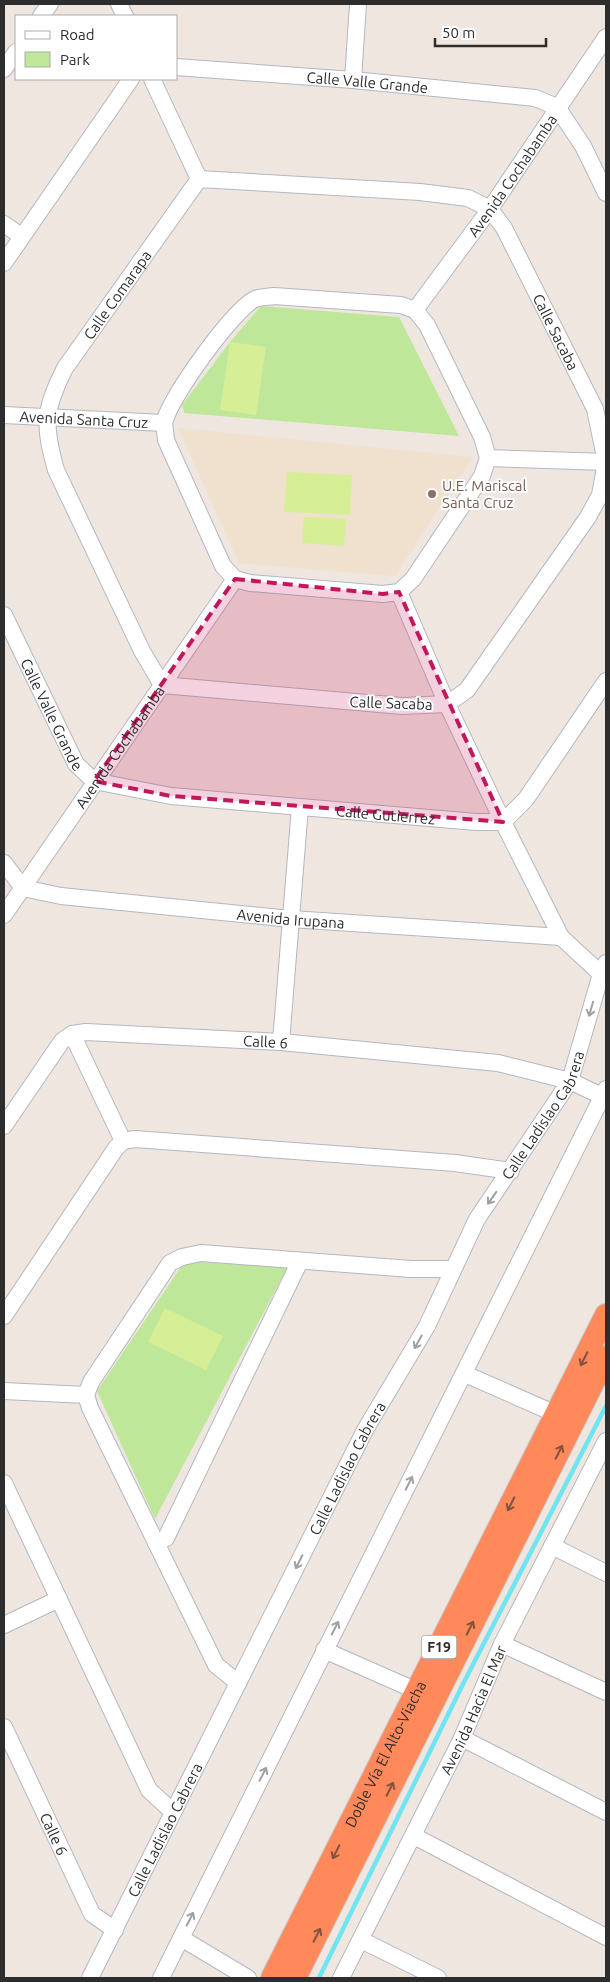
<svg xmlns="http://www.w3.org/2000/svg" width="610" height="1982" font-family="Ubuntu,sans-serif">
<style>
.education{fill:#f0e0ce}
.green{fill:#bfe79a}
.pitch{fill:#d6ee96}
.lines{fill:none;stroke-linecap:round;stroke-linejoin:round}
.stream{stroke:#6fe4f3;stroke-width:4.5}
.minor-casing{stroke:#b3b7c1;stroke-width:18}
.highway-casing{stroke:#c8c8c8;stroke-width:24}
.minor{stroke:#fff;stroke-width:16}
.highway{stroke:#ff895a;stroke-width:22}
.oneway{stroke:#a0a0a0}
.oneway2{stroke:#81523f}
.marked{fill:#c2185b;fill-opacity:0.2;stroke:#c2185b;stroke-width:4;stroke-dasharray:10 6;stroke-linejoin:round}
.education-dot{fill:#8d6e63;stroke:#fff;stroke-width:2}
.labels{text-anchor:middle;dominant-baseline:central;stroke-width:4;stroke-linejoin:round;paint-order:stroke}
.shield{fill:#fff;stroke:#6c6c6c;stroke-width:1}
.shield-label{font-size:14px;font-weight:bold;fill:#2d2d2d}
.street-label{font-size:15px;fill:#2d2d2d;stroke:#fff}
.education-label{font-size:15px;fill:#785e54;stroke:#fff;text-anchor:start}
</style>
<rect width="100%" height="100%" fill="#efe6df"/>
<path class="education" d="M178,428l295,29 -78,119 -156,-13z"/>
<path class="green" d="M261,306l138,11 60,119 -275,-23 -2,-8 48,-63z
M185,1261l102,7 -132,251 -58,-128z"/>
<path class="pitch" d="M230,342l36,5 -10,68 -36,-5z
M287,472l65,3 -2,40 -66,-3z
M304,517l42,2 -2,27 -42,-3z
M165,1308l58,28 -17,34 -58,-28z"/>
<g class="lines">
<path class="stream" d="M319,1978l145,-296 142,-276"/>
<defs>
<g id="minor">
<path d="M119,4l6,12"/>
<path d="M41,16l9,-12"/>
<path id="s1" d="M176,67l177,13 182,18 22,9 26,39 23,47"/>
<path d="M4,69l12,-17"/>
<path d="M152,79l47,100"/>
<path d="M353,80l5,-76"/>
<path d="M4,224l17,12"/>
<path d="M4,263l127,-184"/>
<path d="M274,296l127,9 14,5 12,15 55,112 6,21 -6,18 -69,103 -14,13 -16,2 -133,-11 -15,-4 -12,-13 -57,-126c0,-6 -3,-14 -1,-20 7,-25 67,-109 90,-121 5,-2 13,-2 19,-3z"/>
<path id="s2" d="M415,310l75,-101 116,-172"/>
<path id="s3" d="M4,415l160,8"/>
<path id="s4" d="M488,458l118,4 -6,33 -12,22 -121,173 -20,14 -45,2 -240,-21 -20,-34 -86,-181c-13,-46 -12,-60 9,-102l134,-189 221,13 48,6 22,11 14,19 91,181 11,53"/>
<path d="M399,592l48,112 56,118 58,115 40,37"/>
<path id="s5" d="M4,615l72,149 18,17 77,15 305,26h27l23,-23 80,-118"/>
<path id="s6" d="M4,863l19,25 38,8 230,23 270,18"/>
<path id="s7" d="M4,915l231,-336"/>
<path d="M72,1034l51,107"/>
<path d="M281,1042l19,-235"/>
<path id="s8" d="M4,1126l58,-85 10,-7 14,-2 195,10 217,21 72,18 36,17"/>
<path d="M4,1316l112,-168 7,-7 12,-2 320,24 56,8"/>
<path d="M465,1374l91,40"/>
<path d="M4,1391l82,4"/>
<path d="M4,1483l145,307 24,22"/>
<path d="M156,1543l10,-5 134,-277"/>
<path d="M552,1546l54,27"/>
<path d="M4,1625l55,-26"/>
<path d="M502,1644l104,48"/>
<path d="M324,1650l93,41"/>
<path d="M238,1683l-22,-18 -126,-257 -4,-13 5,-13 79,-119 12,-6 19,-4 210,16h42"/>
<path id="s9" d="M4,1727l88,187 23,16"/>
<path d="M462,1738l144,74"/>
<path d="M414,1836l192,101"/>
<path d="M181,1938l67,40"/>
<path d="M361,1940l77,38"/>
<path id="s10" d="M90,1978l275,-548 62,-104 50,-107 93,-138 31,-107 5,-11"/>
<path d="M161,1978l445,-889"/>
<path id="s11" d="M341,1978l121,-240 40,-94 104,-203"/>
</g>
<g id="highway">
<path id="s12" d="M272,1978l334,-663"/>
<path d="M295,1978l311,-621"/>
</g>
</defs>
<use href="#minor" class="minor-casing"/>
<use href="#highway" class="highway-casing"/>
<use href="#minor" class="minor"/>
<use href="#highway" class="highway"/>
</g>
<defs><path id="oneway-shaft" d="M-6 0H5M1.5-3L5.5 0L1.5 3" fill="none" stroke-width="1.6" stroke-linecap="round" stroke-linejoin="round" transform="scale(1.25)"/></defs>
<g class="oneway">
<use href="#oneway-shaft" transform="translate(591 1009) rotate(106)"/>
<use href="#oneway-shaft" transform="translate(492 1198) rotate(125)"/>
<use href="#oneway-shaft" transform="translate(418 1342) rotate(119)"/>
<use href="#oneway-shaft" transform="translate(409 1483) rotate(-63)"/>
<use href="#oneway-shaft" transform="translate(299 1562) rotate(117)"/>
<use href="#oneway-shaft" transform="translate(335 1628) rotate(-63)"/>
<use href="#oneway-shaft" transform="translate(263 1774) rotate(-63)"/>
<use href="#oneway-shaft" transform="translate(190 1919) rotate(-63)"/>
</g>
<g class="oneway2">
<use href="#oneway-shaft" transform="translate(584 1359) rotate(117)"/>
<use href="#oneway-shaft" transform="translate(559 1452) rotate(-63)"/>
<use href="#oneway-shaft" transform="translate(511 1504) rotate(117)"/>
<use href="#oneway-shaft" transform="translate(470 1628) rotate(-63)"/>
<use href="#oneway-shaft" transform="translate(390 1789) rotate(-63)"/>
<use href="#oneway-shaft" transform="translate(336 1852) rotate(117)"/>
<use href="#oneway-shaft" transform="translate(317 1935) rotate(-63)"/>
</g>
<path class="marked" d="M235,579l148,15 16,-2 104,230 -332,-26 -77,-15z"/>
<circle class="education-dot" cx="432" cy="494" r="5"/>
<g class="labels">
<rect class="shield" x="421.5" y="1635.5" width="35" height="23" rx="4"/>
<g class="shield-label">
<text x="439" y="1647">F19</text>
</g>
<g class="street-label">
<text stroke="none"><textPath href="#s1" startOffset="192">Calle Valle Grande</textPath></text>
<text stroke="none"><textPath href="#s2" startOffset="166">Avenida Cochabamba</textPath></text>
<text stroke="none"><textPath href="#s4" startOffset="1134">Calle Comarapa</textPath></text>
<text stroke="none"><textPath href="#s4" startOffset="1710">Calle Sacaba</textPath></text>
<text stroke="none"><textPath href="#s3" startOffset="80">Avenida Santa Cruz</textPath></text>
<text transform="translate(391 703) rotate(2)">Calle Sacaba</text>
<text stroke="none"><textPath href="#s5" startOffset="110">Calle Valle Grande</textPath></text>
<text stroke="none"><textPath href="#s7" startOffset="204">Avenida Cochabamba</textPath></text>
<text stroke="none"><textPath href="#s5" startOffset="484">Calle Gutierrez</textPath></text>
<text stroke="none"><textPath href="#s6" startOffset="301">Avenida Irupana</textPath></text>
<text stroke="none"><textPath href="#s8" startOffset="309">Calle 6</textPath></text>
<text stroke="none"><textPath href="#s10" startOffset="976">Calle Ladislao Cabrera</textPath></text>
<text stroke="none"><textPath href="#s10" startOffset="571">Calle Ladislao Cabrera</textPath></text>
<text stroke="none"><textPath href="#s11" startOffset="299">Avenida Hacia El Mar</textPath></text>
<text stroke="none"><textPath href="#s12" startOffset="251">Doble Vía El Alto-Viacha</textPath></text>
<text stroke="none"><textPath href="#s10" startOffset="166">Calle Ladislao Cabrera</textPath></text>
<text stroke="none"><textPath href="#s9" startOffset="118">Calle 6</textPath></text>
</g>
<g class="education-label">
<text x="442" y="485">U.E. Mariscal<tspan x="442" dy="17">Santa Cruz</tspan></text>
</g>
</g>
<rect width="610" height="1982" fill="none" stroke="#2d2d2d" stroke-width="10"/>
<rect x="15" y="15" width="162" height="65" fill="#ffffff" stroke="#ababab"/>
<rect x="25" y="31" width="25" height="8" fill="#ffffff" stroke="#ababab"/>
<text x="60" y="40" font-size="15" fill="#2d2d2d">Road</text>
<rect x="25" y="52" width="25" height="15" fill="#bfe79a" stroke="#ababab"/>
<text x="60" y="65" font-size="15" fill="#2d2d2d">Park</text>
<path d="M435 38v8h111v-8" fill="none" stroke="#2d2d2d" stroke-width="2.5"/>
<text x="442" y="38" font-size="15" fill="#2d2d2d" stroke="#ffffff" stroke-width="4" paint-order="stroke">50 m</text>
</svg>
